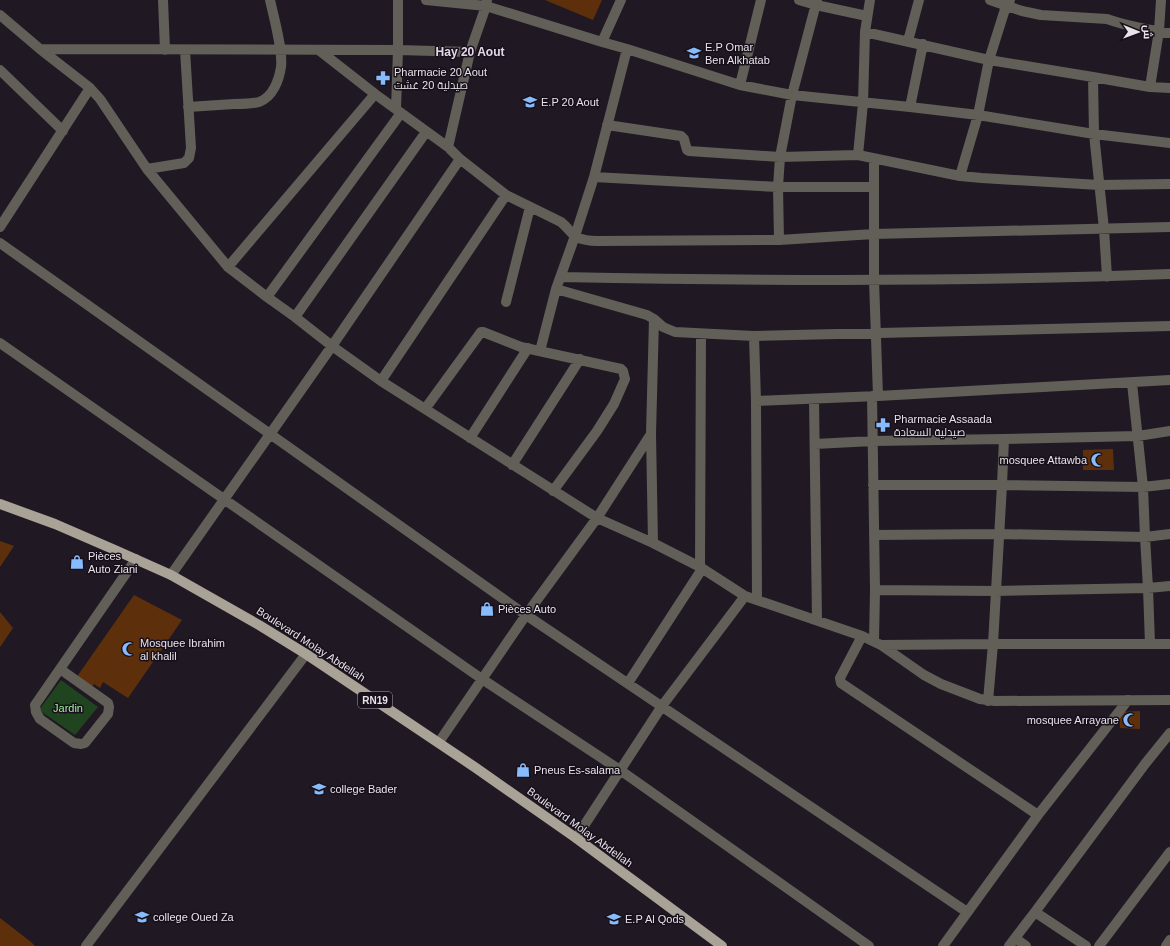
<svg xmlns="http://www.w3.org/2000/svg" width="1170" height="946" font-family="Helvetica,Cairo,sans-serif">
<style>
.green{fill:#204320}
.building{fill:#5d300b}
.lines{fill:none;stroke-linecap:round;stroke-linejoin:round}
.minor{stroke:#625f58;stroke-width:10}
.major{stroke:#a9a296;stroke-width:10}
.labels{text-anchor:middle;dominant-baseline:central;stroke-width:3;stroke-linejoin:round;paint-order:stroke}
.shield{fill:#17101a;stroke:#a9a3ac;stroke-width:1}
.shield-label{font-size:10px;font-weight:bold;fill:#e8e2ea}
.poi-label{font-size:11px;fill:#e8e2ea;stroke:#17101a;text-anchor:start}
.street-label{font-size:11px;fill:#e8e2ea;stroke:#17101a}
.park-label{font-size:11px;fill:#a0ed9e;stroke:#17101a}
.neighbourhood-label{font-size:12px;font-weight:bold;fill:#e3d8e7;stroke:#17101a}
</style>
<rect width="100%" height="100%" fill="#201923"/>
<path class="green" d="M61,680l37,27 -23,28 -36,-25z"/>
<path class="building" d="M545,0h57l-9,20z
M1113,449l1,21h-31v-20z
M0,541l14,5 -14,21z
M134,595l48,25 -54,78 -25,-16 -3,6 -6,-4 -3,4 -15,-10z
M0,612l13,16 -13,19z
M1140,711v18l-20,-1 -1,-16z
M0,918l31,24 4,4h-35z"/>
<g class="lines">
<path class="minor" d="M163,0l2,50
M426,0l60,6 1,-6
M799,0l17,5 51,11
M990,0l32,11 19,4 66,4c20,7 42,11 63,14
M0,15l40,34 50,39 10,11 47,70 81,98 39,30 28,20 37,29 49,35 216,137 56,25 47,24 45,29 117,40 19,9 43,30 17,9 39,15 15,2 175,-1
M865,32l124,28 104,17 57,10 20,1
M908,41l11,-41
M602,42l19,-42
M40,49l358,1 72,2
M320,51l55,43 73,53 12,12 46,36 55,27c5,4 11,12 15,15 7,3 14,4 21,4l182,-1 95,-6 296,-7
M0,70l63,61
M1093,77l1,57 10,95 3,48
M740,85l21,-85
M1150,87l9,-56 2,-31
M188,107c16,-1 31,-2 46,-3 8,0 18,0 25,-2 14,-5 20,-22 22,-35 2,-17 -7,-49 -11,-67
M910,107l13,-63
M396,109l2,-59v-50
M607,125l74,11 3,3 3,11 2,1 91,6 78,-2 102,21 22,2 117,7 71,-1
M448,147l22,-95 16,-46 116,36 25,7 113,36 52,10 118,12 68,8 116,19 76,9
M858,155l5,-52 2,-71 5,-32
M874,159v121l4,116
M147,169l37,-6 5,-5 2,-10 -6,-98
M960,176l18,-61 11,-55 17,-54 4,-6
M594,177l184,10h95
M0,227l90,-139
M779,240l-1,-53 2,-30 12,-62 25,-95
M0,243l526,372 441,297
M228,267l147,-173
M561,277c203,4 406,5 609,-3
M556,289l91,26 7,4 9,8 12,5 79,4 416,-10
M267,297l134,-184
M506,302l24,-95
M295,317l131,-185
M754,336l2,65 1,199
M0,343l482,336 138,91 249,176
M540,351l16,-62 19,-53 19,-59 33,-128
M381,381l125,-186
M1132,383l11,104 2,50 3,51 2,56
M872,396l3,194 -1,51
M814,399l3,221
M756,401l122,-5 292,-16
M425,409l56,-77h2l38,15 100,22 2,2 2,8 -11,25 -17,27 -44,60
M470,438l58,-90
M815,444l58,-3 131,-2 134,-3 32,-5
M512,465l68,-106
M873,485h129l141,2 27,-3
M874,535l125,-1 146,3 25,-3
M653,543l-2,-109 3,-115
M700,567l1,-233
M171,575l161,-229 128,-187
M875,590l120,1 153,-3 22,-2
M862,636l-22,42 1,5 197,132
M881,645l112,-1h177
M60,669l48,34 1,4 -1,7 -23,29 -4,1 -7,-1 -34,-24 -4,-7 -1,-7 101,-146
M628,683l74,-114
M988,701l5,-57 9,-159 2,-46
M439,742l87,-127 71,-97 54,-84
M576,838l86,-132 83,-110
M1035,912l51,34
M1015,938l11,8
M86,946l220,-292
M943,946l95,-131 90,-115
M1009,946l26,-34 110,-148 25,-31
M1099,946l71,-94
M1166,946l4,-6"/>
<path class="major" d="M0,504l55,20 60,26 56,25 88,50 47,29 170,114 100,70 146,108"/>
</g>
<defs>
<symbol id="school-bare" viewBox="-9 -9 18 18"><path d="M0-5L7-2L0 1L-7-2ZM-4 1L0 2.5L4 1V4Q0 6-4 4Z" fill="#88bbfc" stroke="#17101a" stroke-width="2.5" paint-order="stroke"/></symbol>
<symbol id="pharmacy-bare" viewBox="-9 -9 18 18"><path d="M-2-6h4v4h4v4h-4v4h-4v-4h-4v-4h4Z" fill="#88bbfc" stroke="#17101a" stroke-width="2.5" paint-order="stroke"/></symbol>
<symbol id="mosque-bare" viewBox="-9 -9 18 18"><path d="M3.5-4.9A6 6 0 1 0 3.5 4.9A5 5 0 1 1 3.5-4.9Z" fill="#88bbfc" stroke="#17101a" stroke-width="2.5" paint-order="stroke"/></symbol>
<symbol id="shop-bare" viewBox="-9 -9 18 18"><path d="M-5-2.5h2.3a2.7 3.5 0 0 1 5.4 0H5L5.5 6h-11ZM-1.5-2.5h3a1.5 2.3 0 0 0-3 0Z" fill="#88bbfc" stroke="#17101a" stroke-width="2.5" paint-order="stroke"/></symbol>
</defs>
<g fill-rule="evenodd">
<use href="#school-bare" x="684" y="43" width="20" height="20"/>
<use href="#pharmacy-bare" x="373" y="68" width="20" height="20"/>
<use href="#school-bare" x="520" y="92" width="20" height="20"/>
<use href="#pharmacy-bare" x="873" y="415" width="20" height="20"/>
<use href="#mosque-bare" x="1088" y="450" width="20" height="20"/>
<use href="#shop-bare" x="67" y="552" width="20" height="20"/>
<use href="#shop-bare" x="477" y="599" width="20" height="20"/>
<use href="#mosque-bare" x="119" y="639" width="20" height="20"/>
<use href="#mosque-bare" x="1120" y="710" width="20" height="20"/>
<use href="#shop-bare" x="513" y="760" width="20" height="20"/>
<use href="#school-bare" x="309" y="779" width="20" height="20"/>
<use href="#school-bare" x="132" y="907" width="20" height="20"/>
<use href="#school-bare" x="604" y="909" width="20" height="20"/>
</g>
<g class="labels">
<rect class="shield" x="358" y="692" width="34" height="16" rx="3"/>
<g class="shield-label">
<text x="375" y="700">RN19</text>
</g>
<g class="poi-label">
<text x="705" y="47">E.P Omar<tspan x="705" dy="13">Ben Alkhatab</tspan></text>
<text x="394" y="72">Pharmacie 20 Aout<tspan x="394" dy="13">صيدلية 20 غشت</tspan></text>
<text x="541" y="102">E.P 20 Aout</text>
<text x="894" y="419">Pharmacie Assaada<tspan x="894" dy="13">صيدلية السعادة</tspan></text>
<text x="1087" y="460" text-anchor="end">mosquee Attawba</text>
<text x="88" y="556">Pièces<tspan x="88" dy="13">Auto Ziani</tspan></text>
<text x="498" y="609">Pièces Auto</text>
<text x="140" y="643">Mosquee Ibrahim<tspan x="140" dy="13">al khalil</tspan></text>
<text x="1119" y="720" text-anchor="end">mosquee Arrayane</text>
<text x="534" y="770">Pneus Es-salama</text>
<text x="330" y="789">college Bader</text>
<text x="153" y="917">college Oued Za</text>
<text x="625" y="919">E.P Al Qods</text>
</g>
<g class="street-label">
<text transform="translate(311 644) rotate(33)">Boulevard Molay Abdellah</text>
<text transform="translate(580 827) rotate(36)">Boulevard Molay Abdellah</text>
</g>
<g class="park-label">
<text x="68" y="708">Jardin</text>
</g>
<g class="neighbourhood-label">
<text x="470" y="52">Hay 20 Aout</text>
</g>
</g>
<g transform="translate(1138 32) rotate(91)" stroke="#17101a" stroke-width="3" paint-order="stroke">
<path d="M0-3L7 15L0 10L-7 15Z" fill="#e8e2ea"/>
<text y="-6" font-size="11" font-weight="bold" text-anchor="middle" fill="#e8e2ea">ش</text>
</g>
</svg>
